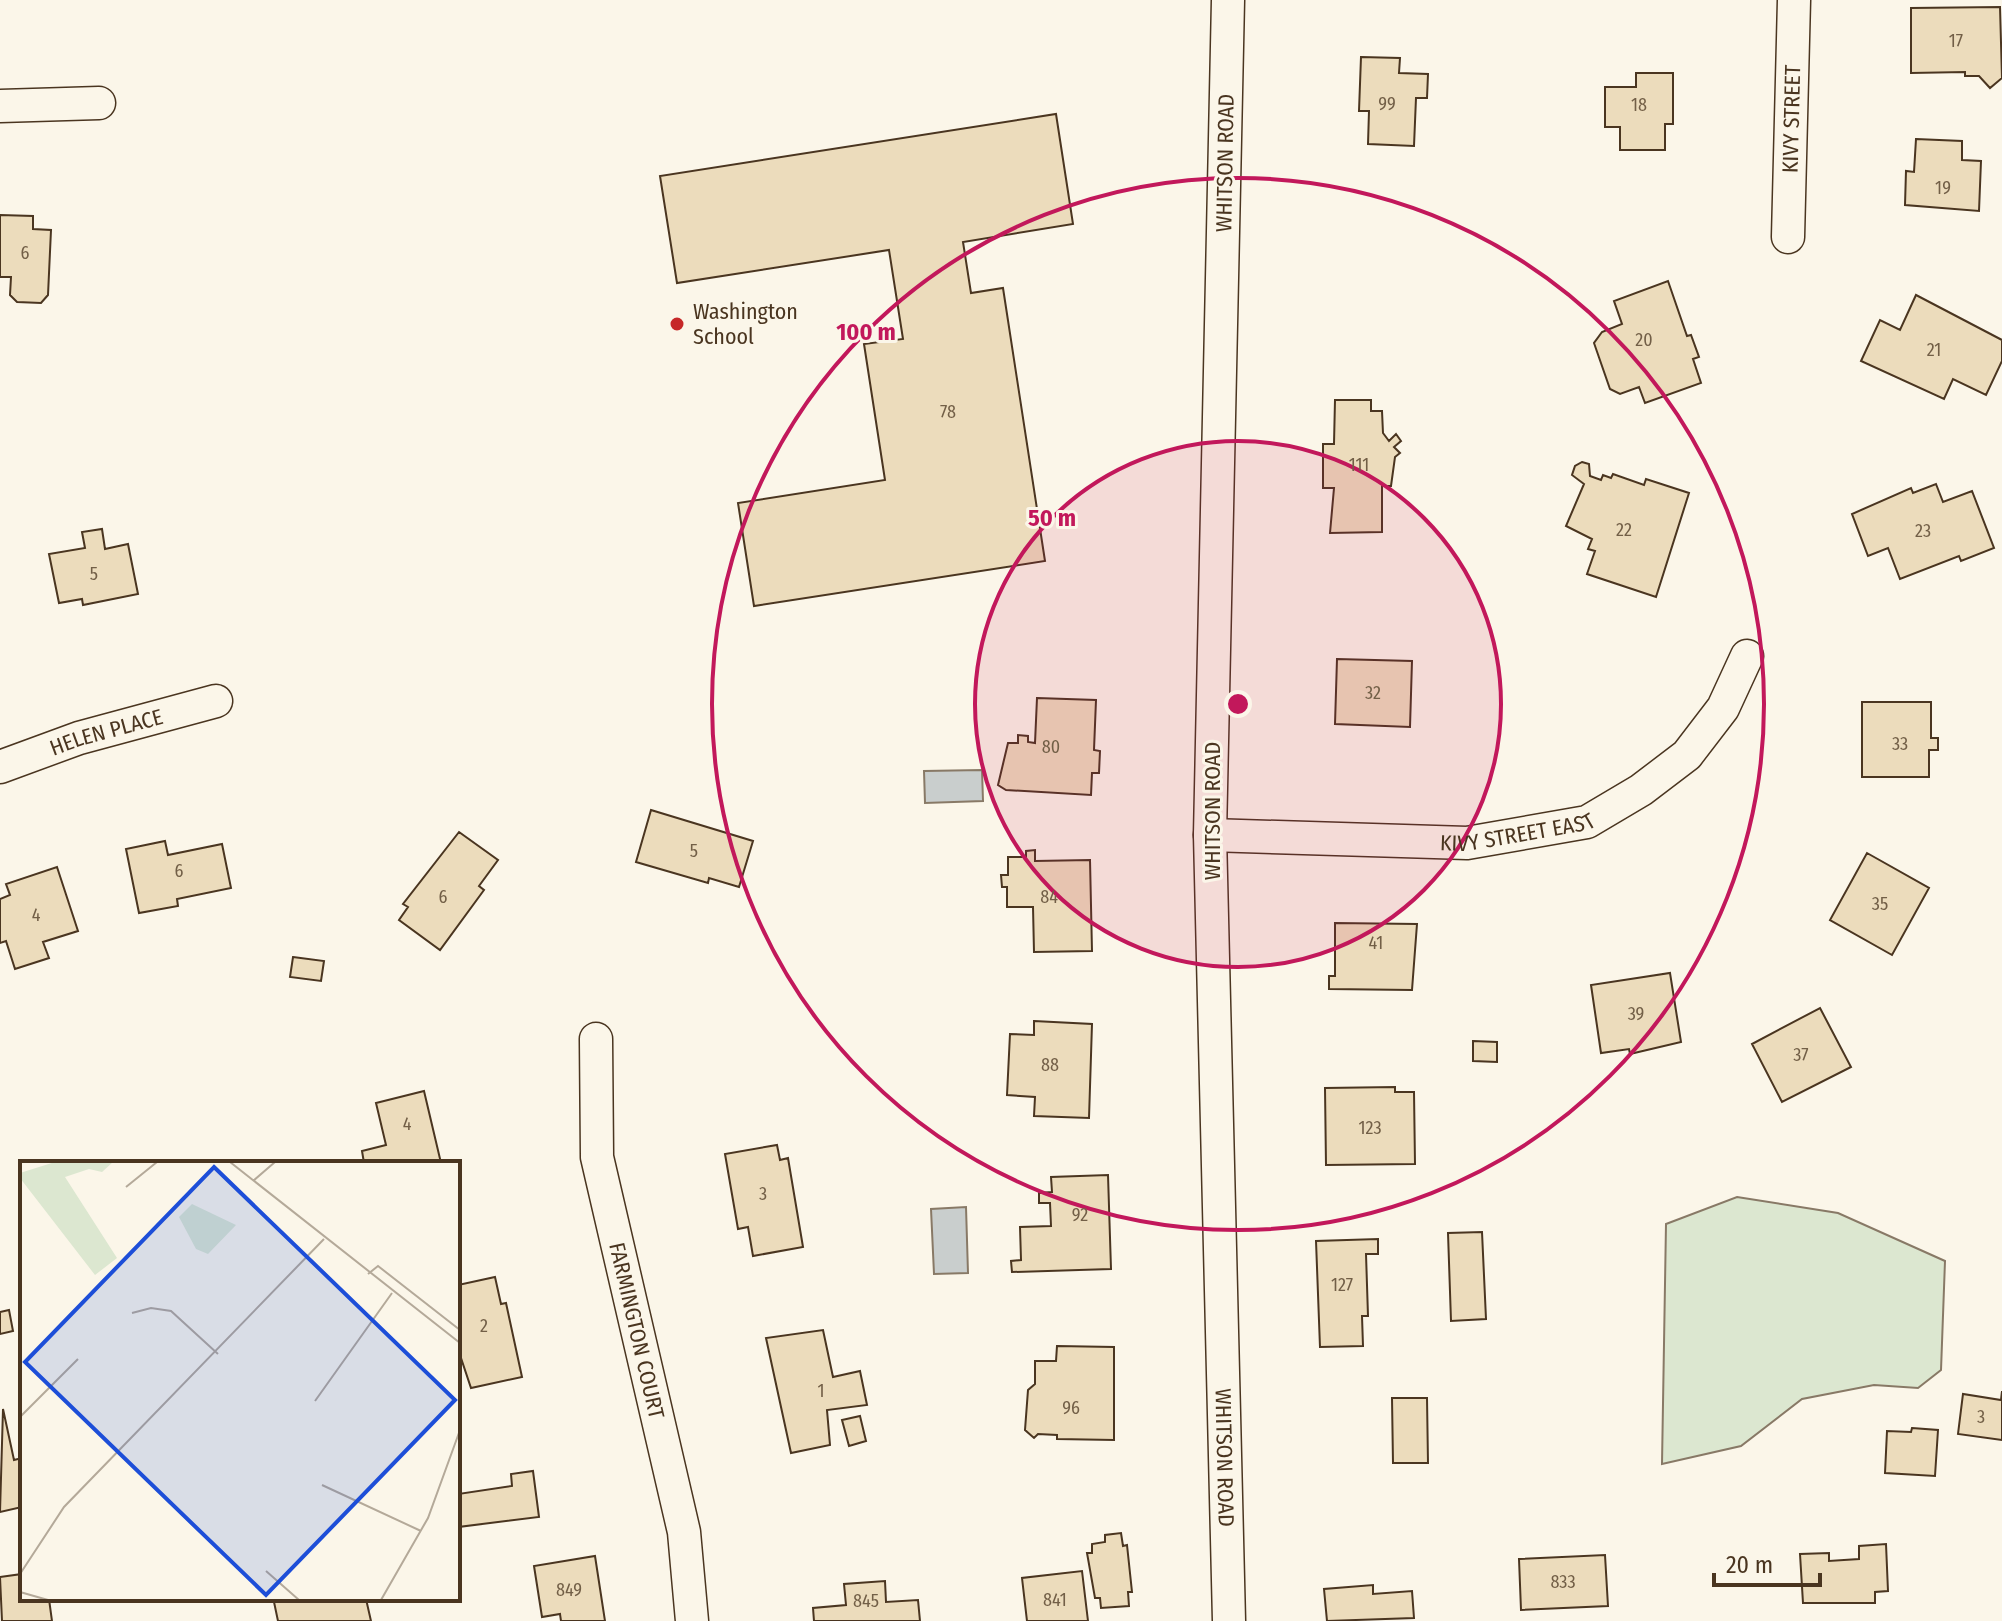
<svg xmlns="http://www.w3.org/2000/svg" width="2002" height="1621" font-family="'Fira Sans Condensed',sans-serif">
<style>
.green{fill:#dce7d0;stroke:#887966;stroke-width:2}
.water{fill:#c9cecd;stroke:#887966;stroke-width:2}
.building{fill:#ecdcbc;stroke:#4a3520;stroke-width:2}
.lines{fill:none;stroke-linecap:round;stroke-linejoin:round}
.street-casing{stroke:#4a3520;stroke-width:35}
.street{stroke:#fbf6e9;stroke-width:32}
.ring{fill:none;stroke:#c2185b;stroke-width:4}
.poi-dot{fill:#c62828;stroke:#fbf6e9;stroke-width:3}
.labels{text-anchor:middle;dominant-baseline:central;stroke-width:6;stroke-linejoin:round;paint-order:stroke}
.number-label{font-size:18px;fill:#725f47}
.street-label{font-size:22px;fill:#4a3520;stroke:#fbf6e9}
.poi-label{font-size:22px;fill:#4a3520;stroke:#fbf6e9;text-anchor:start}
.inset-road{fill:none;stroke:#b4a999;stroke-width:2}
.view{fill:#1d4ed8;fill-opacity:0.15;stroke:#1d4ed8;stroke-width:4}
.inset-edge{fill:none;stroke:#4a3520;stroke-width:4}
.centre{fill:#c2185b;stroke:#fbf6e9;stroke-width:4}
.ring-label{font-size:24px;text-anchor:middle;font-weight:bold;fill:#c2185b;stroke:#fbf6e9;stroke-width:6;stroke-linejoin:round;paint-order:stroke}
</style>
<rect width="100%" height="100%" fill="#fbf6e9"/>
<path class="green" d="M1737,1197l101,16 107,48 -4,109 -23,18 -44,-3 -72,14 -61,47 -79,18 4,-240z"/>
<path class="water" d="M982,770l1,31 -58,2 -1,-32z
M966,1207l2,66 -34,1 -3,-65z"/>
<path class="building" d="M2000,7l2,71 -12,10 -11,-12h-14v-4l-54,1v-65z
M1361,57l39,1 -1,15 29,1 -1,24h-11l-2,48 -46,-2 1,-33h-10z
M1636,73h37v51h-8v26h-45v-23h-15v-40h31z
M1056,114l17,110 -110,18 8,51 32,-5 42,273 -291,45 -16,-103 147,-23 -21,-136 39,-5 -14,-89 -212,33 -17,-107z
M1916,139l46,2v19l19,1 -2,50 -74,-6 1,-34 8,1z
M0,215l33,1v13l18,1 -3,65 -7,8 -24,-1 -7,-7 1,-18h-11z
M1668,281l19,55 4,-1 8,22 -6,2 8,24 -56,20 -6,-16 -19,7 -10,-5 -16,-46 8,-11 20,-8 -8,-23z
M1916,295l86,45v21l-16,34 -33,-16 -9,20 -83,-38 19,-41 20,10z
M1335,400h36v11h11l1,22 6,8 7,-7 5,7 -7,6 6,6 -5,4 -4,29h-9v46l-52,1 4,-45h-11v-44h11z
M1582,462l7,2 1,12 11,4 2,-5 8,3 2,-4 31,11 2,-6 43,14 -33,104 -69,-23 8,-23 -7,-2 4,-10 -26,-13 18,-42 -12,-9 3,-9z
M1936,484l7,18 29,-11 22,57 -33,13 -2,-5 -59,23 -12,-31 -20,8 -16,-42 59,-26 2,5z
M102,529l3,20 23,-5 10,50 -55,11 -1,-6 -23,4 -10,-49 36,-6 -3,-16z
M1337,659l75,2 -2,66 -75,-3z
M1037,698l59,2 -2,50 6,1 -1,22h-7l-1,22 -85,-5 -8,-5 10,-42h10v-8l10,1v6l7,1z
M1862,702h69v36h7v12h-9v27h-67z
M651,810l102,31 -14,46 -30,-9 -1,5 -72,-21z
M459,832l39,28 -19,26 5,4 -44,60 -41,-30 9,-13 -5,-3z
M165,841l3,14 54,-11 9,44 -54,11 1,7 -39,7 -13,-64z
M1035,850v11l55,-1 2,91 -58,1 -1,-45h-26v-20h-5l-1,-12h7v-18h18v-6z
M1867,853l62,35 -37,67 -62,-35z
M57,867l21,64 -35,11 6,16 -34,11 -9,-28 -6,2v-44l10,-4 -4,-11z
M1335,923l82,1 -5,66 -83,-1v-13h6z
M293,957l31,4 -3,20 -31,-4z
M1670,973l11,69 -51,12 -1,-5 -28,4 -10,-68z
M1820,1008l31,59 -69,35 -30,-58z
M1034,1021l58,3 -3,94 -55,-2 1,-19 -28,-2 3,-61 24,1z
M1473,1041l24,1v20l-24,-1z
M1395,1087v5h19l1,72 -89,1 -1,-77z
M424,1091l17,72h-77l-2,-12 24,-6 -10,-42z
M777,1145l3,15 8,-2 15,89 -50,9 -5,-29 -10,2 -13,-75z
M1108,1175l3,94 -99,3 -1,-11 10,-1 -1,-33 31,-1 -1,-23h-11v-10l13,-1 -1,-15z
M1482,1232l4,87 -35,2 -3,-88z
M1378,1239v15h-12l2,62h-6l1,30 -43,1 -4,-106z
M495,1277l6,27 5,-1 16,74 -51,11 -13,-39v-64z
M9,1310l4,21 -13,3v-22z
M823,1330l10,47 27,-6 7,34 -40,5 3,35 -39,8 -25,-115z
M1057,1346l57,1v93l-57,-1v-4l-19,-1 -4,4 -9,-8 3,-40 7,-6v-23h21z
M2002,1391v49l-44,-6 5,-40 38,6z
M1392,1398h35l1,65h-35z
M3,1409l11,51 8,-2v49l-22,5z
M860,1416l6,25 -17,5 -7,-26z
M1912,1428l26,2 -3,46 -50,-3 2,-42 24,1z
M533,1471l6,46 -81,10v-33l54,-8 -1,-12z
M1121,1533l2,13 4,-1 5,47h-4l1,14 -28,2 -1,-10h-5l-8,-45h5v-9l13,-2v-7z
M1886,1544l2,47 -13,1v11h-72l-3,-49 29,-1v8l30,-2v-13z
M1605,1555l3,51 -87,4 -2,-51z
M595,1556l10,65h-44l-1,-7 -18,3 -8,-51z
M1082,1571l6,50h-61l-5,-43z
M22,1574v25h27l3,22h-50l-2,-44z
M885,1581l1,21 32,-2 2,21h-106l-1,-13 33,-3 -2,-21z
M1373,1585v9l39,-3 2,27 -87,3 -3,-32z
M287,1599h79l5,22h-93l-4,-19z"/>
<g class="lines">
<defs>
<g id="street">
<path id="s1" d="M1228,0l-18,835 19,786"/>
<path d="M0,106l99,-3"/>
<path id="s2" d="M1788,237l6,-237"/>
<path id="s3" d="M0,767l79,-29 137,-37"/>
<path id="s4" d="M1210,835l257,8 120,-21 54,-32 46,-35 36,-47 24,-52"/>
<path id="s5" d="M596,1039l1,118 87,375 8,89"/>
</g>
</defs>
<use href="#street" class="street-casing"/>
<use href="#street" class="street"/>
</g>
<circle cx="1238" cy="704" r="263" fill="#c2185b" fill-opacity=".12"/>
<g class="ring">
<circle cx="1238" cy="704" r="263"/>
<circle cx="1238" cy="704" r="526"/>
</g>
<circle class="poi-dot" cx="677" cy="324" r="8"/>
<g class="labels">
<g class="number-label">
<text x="1956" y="41">17</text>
<text x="1387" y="104">99</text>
<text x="1639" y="105">18</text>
<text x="1943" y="188">19</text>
<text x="25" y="253">6</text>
<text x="1644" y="340">20</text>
<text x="1934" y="350">21</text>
<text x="948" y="412">78</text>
<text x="1359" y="465">111</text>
<text x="1624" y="530">22</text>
<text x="1923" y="531">23</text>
<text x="94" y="574">5</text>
<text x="1373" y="693">32</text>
<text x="1900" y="744">33</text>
<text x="1051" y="747">80</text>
<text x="694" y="851">5</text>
<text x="179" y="871">6</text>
<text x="443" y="897">6</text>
<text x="1049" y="897">84</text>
<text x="1880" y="904">35</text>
<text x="36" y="915">4</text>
<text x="1376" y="943">41</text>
<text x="1636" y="1014">39</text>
<text x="1801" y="1055">37</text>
<text x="1050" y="1065">88</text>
<text x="407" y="1124">4</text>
<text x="1370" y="1128">123</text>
<text x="763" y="1194">3</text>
<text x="1080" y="1215">92</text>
<text x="1342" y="1285">127</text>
<text x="484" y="1326">2</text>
<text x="821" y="1391">1</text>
<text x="1071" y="1408">96</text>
<text x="1981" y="1417">3</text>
<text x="1563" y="1582">833</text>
<text x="569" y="1590">849</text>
<text x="1055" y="1600">841</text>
<text x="866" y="1601">845</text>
</g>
<g class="street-label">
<text stroke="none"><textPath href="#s2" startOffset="118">KIVY STREET</textPath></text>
<text transform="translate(1225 163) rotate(-89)">WHITSON ROAD</text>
<text stroke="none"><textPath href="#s3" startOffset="112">HELEN PLACE</textPath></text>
<text transform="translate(1212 811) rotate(-90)">WHITSON ROAD</text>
<text stroke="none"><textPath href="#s4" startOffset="308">KIVY STREET EAST</textPath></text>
<text stroke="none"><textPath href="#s5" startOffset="296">FARMINGTON COURT</textPath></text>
<text stroke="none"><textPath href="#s1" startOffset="1458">WHITSON ROAD</textPath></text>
</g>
<g class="poi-label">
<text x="693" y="311">Washington<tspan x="693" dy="25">School</tspan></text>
</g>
</g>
<g transform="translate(20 1161)">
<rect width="440" height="440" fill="#fbf6e9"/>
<path d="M35,1h58l-11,10 -13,-3 -24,8 52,81 -22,17 -75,-97v-5zM172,43l44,21 -28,29 -12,-5 -17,-32z" fill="#dce7d0"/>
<path class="inset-road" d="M210,1l230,181M233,20l22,-19M106,26l31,-25M348,113l10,-8 82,64M112,152l19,-5 20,3 47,43M295,240l77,-108M0,256l58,-58M302,324l99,46M246,410l33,29M0,413l44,-67 260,-268M0,431l28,8M361,439l47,-82 32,-88"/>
<path class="view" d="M194,6l241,233 -189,195 -241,-233z"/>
<rect width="440" height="440" class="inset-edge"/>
</g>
<circle cx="1238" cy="704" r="12" class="centre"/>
<g class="ring-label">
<text x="866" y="340">100 m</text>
<text x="1052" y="526">50 m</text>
</g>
<path d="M1714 1573v12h106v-12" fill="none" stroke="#4a3520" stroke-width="4"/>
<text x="1726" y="1573" font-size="24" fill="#4a3520" stroke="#fbf6e9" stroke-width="6" paint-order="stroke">20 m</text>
</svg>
